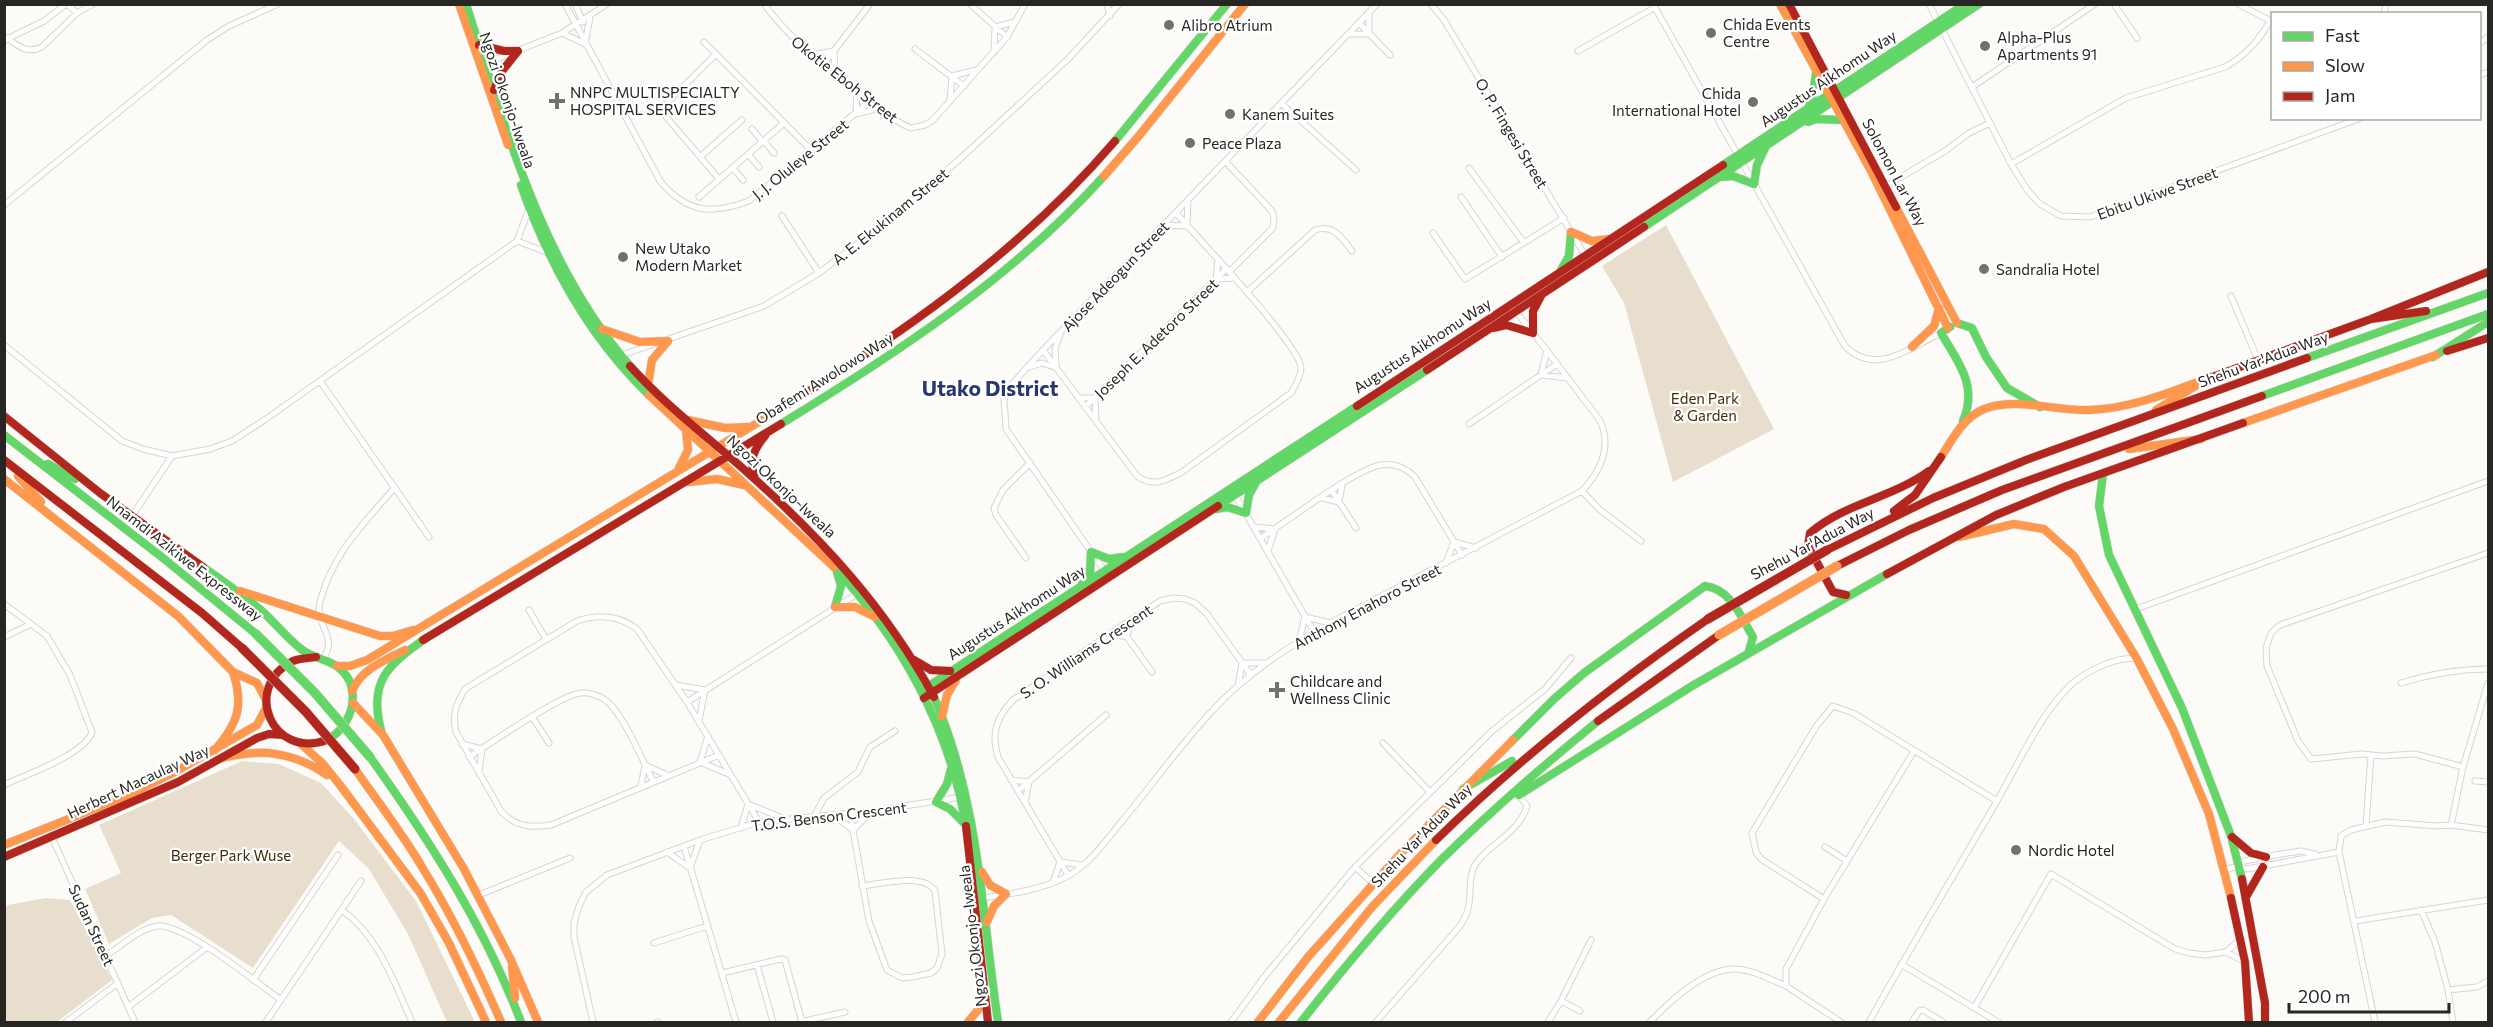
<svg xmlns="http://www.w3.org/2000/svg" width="2493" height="1027" font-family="Commissioner,sans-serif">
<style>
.green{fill:#e8dece}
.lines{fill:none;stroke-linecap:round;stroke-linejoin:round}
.street-casing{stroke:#d7d5d2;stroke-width:7}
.fast-casing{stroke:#d7d5d2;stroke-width:9}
.slow-casing{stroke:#d7d5d2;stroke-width:9}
.jam-casing{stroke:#d7d5d2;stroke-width:9}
.street{stroke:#fffefe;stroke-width:5}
.fast{stroke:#63d668;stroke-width:8}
.slow{stroke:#ff974d;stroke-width:8}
.jam{stroke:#b3261e;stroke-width:8}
.fast-bridge-casing{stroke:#d7d5d2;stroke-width:10;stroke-linecap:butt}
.slow-bridge-casing{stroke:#d7d5d2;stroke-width:10;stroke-linecap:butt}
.jam-bridge-casing{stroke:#d7d5d2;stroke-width:10;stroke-linecap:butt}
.fast-bridge{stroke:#63d668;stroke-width:9}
.slow-bridge{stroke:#ff974d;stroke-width:9}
.jam-bridge{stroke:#b3261e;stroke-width:9}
.poi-dot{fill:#73716d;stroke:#fff;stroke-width:2}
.labels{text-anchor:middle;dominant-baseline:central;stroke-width:4.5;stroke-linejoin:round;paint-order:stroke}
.poi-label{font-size:15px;fill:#282622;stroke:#fff;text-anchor:start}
.street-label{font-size:15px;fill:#282622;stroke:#fff}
.park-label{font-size:15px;fill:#402d09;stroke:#fff}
.district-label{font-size:21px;font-weight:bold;fill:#293770;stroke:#fff}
</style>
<rect width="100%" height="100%" fill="#fdfbf8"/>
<path class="green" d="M1666,225l108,204 -101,53 -49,-179 -22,-37z
M242,761l37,3 42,19 33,36 62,82 59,121h-28l-39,-88 -39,-65 -30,-28 -86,127 -82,-53 -19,3 -43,26 -24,-55 36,-16 -22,-48z
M45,898l25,2 42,80 -55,42h-52v-114l3,-3z"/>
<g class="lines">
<defs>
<path id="street" d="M67,4l10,9 16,-9
M565,4l95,177c27,32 51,34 89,20l121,-100
M575,4l8,18
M764,4c29,39 66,67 104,96 13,9 28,23 43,28l14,-3 7,-4 18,-20 57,-64 18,-33
M970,4l37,33
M1107,4l3,12
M1431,4l13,16 142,237
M1653,4l192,342c30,31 64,2 96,-13
M1929,4l82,160 17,27 12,13 21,12 29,1 271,-99
M2114,4l23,34
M2238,4l33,17
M2384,14l2,-10
M1359,23l31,32
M562,33l23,11 5,-27
M1348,34h21v-22
M7,38c12,9 21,16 35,9l35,-34
M5,40l39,-19 22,-17
M704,42l108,109
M2480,43l8,-6
M915,49l49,37
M1578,51l76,-43
M994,52l1,-25 20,-5
M716,54l-51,51 -3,7 57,67
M811,55l23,-4 1,24
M484,64l78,-31 45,-29
M823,65l47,-61
M2480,75l8,-3
M1972,87l123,-83
M857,91l-1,23 24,-6
M950,101l2,-25 24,-6
M1281,103l75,67
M752,129l11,13
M764,141l10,12
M748,154l11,13
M700,157l42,-37
M1226,162l46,49 2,6 -1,11 -44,44
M2011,164l115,-66 99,-31c21,-12 33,-25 45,-46
M733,168l10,12
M1469,168l55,75
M1886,186l59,-35 24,-18 21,-10
M699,197l85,-74
M1461,197l41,60
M4,205l203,-165 22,-14 49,-22
M782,216l37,57
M1164,225l23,1 1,-26
M1433,233l32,46 99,-61
M517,241l32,12
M1218,259l-2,20 18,-1
M1247,292l68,-62c19,-6 27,8 37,21
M2231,296l27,64
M4,345l118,96 21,8 29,7 38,-7 22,-8 34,-22 251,-178 12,-32
M1043,350l94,126c16,12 30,4 45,-4l109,-79c4,-7 10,-16 10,-25 0,-22 -105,-132 -125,-155
M1547,350l-6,25 27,3
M619,356l145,-50 55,-33 63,-48 79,-67 106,-98 52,-56
M1056,366l-1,-17 5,-15
M1029,367l13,-4 12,4
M320,381l109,156
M1079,398h16l1,21
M1085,407l141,-138
M1469,424l88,-60
M1231,488l83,144
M1332,491l24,37
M1582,491l17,18 42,32
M1322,498l17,4 3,-17
M132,516l40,-60
M1254,527l21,2 -7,22
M1261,538c25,-16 96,-70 120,-73 14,-2 25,3 34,12l47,78
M1026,558l-30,-43 -2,-7 9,-18 27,-27
M1446,563l8,-21 22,6
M1105,572l-99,-143 -2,-30 8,-15 31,-34 334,-346
M4,604l43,32 23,39 22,57c-8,23 -65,42 -88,53
M2136,609l352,-128
M529,610l17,29
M1120,627l32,45
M1110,633l17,4 4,-17
M4,637l25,-12
M1299,641l6,-24 25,6
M323,659c16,-23 -9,-34 -3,-57 13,-50 43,-77 75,-115
M2401,683c29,-9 57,-14 87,-14
M676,685l29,5 -6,31
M1238,685l4,-22h24
M687,702l72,120
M533,718l16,25
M708,736l-8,26 31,13
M1383,743l46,48
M462,744l20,5 -3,24
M719,755l-168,70c-20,3 -36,2 -50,-14l-45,-79c-4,-17 0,-28 9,-43l112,-68c21,-7 42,-6 60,8l50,73 173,-110
M469,757c20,-13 93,-63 112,-64 10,-1 22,4 29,11 16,17 32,55 43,77
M2463,767l-48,-13 -33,2 -20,-2 -51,5 -13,-18 -31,-75 -1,-18 5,-15 9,-8 208,-72
M1011,780l18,2 -4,21
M2475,781l13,1
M641,786l4,-21 22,10
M1018,791l88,-76
M850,813l19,108 18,49 15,8 11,-1 18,-4 6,-5 5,-14 -7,-63c-11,-19 -54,-7 -73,-5
M815,815l9,-17 34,-26 12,-25 25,-16
M833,815l20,15 19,-19
M2451,825l12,-58 25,-84
M2366,826l5,-71
M741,828l7,-24 37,15
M51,835l84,187
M684,846l52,176
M1825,847l22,14
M667,852l23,16 10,-28
M2339,852l2,-16 10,-6 34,-8 52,4 14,-1 37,5
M2239,866l8,3 92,-17 36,170
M1355,867l18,16
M2224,870l15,-4 5,-5 31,-6 26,-4 14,3
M1068,875l-70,-118c-7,-24 -2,-39 15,-57l107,-73 40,-26 13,-3 12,1 10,4 12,11 44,61
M1053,882l7,-20 22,3
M479,895l91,-37
M982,898c27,-4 59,-8 84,-21 21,-11 37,-32 52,-51 32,-38 61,-80 95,-116 33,-36 75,-63 117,-87l252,-132c16,-17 28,-38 21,-63 -3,-11 -14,-21 -21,-31 -22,-30 -45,-59 -68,-88
M1824,899l-63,-40 -5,-7 -4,-19 65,-108 16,-19 20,7 144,88
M342,910c37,27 52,72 70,112
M2421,910l14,32 13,48 5,32
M2355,921l133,-21
M654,943l53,-17
M2226,952l15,-13
M106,956c15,-10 35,-29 53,-30 27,-1 98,57 122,74
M1901,964l97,58
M757,965l16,57
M722,973l59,-14 4,1 17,62
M253,980l85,-125
M2448,990l29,-3 11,-6
M1561,1001l30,-61
M128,1007l78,-59
M1974,1008l77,-134 124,75 14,4 16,2 21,-3 19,10
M66,1022l52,-39
M266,1022l95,-141
M593,1022l-19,-85v-14l5,-17 7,-14 10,-8 11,-9 93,-35 59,-18 114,-11 88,-14
M657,1022h1
M800,1022l45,-10
M1231,1022l34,-46 90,-109 137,-136 53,-42 26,-31
M1376,1022l84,-96c3,-5 7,-11 8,-17 4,-15 -1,-34 9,-47 15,-20 42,-29 50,-56l-8,-11
M1548,1022l13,-21 19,10
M1650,1022c19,-20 52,-51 82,-53 17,-1 38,10 54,17
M1841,1022l-55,-36v-17l38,-70 90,-148
M1869,1022c41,-74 85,-147 128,-221 22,-38 44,-90 77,-119 15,-12 44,-26 62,-23
M1912,1022l7,-11 4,-1 20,12"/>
<path id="fast" d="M466,4c40,125 76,261 164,362
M1808,109l5,-14 3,-22
M1808,122l9,-3 25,1
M1115,141l112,-137
M1723,165l242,-161
M1721,177l12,-1 21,8 3,-19 8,-17
M521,185c27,77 68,152 128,210
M1644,227l335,-223
M1561,270l8,-14 2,-24
M1957,323l15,5 14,29 21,31 33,19
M1950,327l-9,6c18,30 37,53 22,88
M2433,357l55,-35
M2307,358l181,-65
M2262,396l226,-82
M781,424c116,-71 231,-146 323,-248
M4,435l159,123 93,76
M48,464l27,15
M2103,474l-4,32 10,49 73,153 49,128 11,43
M1218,506l209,-136
M1217,509l10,-2 19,6 3,-18 7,-13
M203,567c20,14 40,28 59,44 13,12 25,27 39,38 11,9 26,10 37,18 26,20 15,59 -11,73
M834,567c67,72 116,162 132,259
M1082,584l8,-11 1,-21 18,7 14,-2
M835,607l6,-21 -4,-14
M921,691l436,-285
M934,697c46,107 47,211 64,325
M381,730c-13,-49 7,-65 45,-92
M1513,740l41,-41 30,-26 121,-87c26,3 36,31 48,51l-4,14
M370,757c60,84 114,168 151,265
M951,769l-4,15 -11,18 14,7 14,14
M1463,789l49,-28
M1519,795l173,-109 195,-112
M1301,1022c44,-56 90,-111 140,-162 50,-49 103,-95 157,-139"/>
<path id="slow" d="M459,4l49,141
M1780,4l90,165 78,159
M1104,176l34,-39 107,-133
M1896,207l61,116
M1571,232l21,9 17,-2
M602,329l38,13 28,-1
M1912,347l22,-21 5,-18
M648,385l4,-25 16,-19
M649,395l185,172
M2156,410l54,-33
M688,420l37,8 22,-1
M2243,423l193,-68
M2129,449l72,-10
M1939,460c12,-18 23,-42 45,-51 32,-12 71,2 105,1 36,-1 72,-14 106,-27
M679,468l9,-18 -2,-21
M18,476l23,26
M4,479l174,137 55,56 24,11 8,15
M689,482l28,-3 27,6
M1959,537l55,-13 30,5 30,27 63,103 36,70 36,85 22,84
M240,591l140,45h13l20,-6
M835,607h20l20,10
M337,666h13l17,-6 405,-246
M352,691c9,-22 33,-31 53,-41
M353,703l30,32 81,134 47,91 27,62
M942,716l5,-21 9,-15
M300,743l23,21 17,21 81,109 28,49 37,79
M215,750c23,-27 29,-44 18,-78
M222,758c39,-10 72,-6 105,17
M355,769c23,33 47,64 67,98 31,50 56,102 79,155
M4,845l127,-51 42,-21 84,-48 9,-17
M982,872l8,13 16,9 -12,12 -7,16
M512,967l3,31
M968,1022l10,-12 5,-14
M1258,1022l50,-65 94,-105 111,-112
M1279,1022l93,-115 64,-67"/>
<path id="jam" d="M1789,4l107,203
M479,45l25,6h14
M494,90l8,-19 16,-20
M2371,319l55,-8
M1493,328l13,-3 27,8v-22l8,-15
M2447,351l41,-13
M630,366c36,40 79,72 118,107 75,67 138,135 186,224
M1427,370l217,-143
M2207,379l164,-60 117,-47
M1357,406l366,-241
M772,414c126,-77 246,-160 343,-273
M4,416l96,77 103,74
M4,460l198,153 40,35
M755,479c-6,-18 -2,-29 10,-43
M1894,511l21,-16 26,-38
M1827,550l106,-52 93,-38 281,-102
M1837,566l72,-36 93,-40 260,-94
M1887,574l109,-59 68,-28 179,-64
M1846,595l-13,-3 -25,-46 2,-13c35,-30 82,-35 119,-62
M423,640l358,-216
M316,657c-7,1 -16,1 -23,4 -52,26 -21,99 34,79
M914,660l17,10 19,1
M924,698l294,-192
M1598,721l121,-86
M966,826l22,196
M2232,837l19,16 15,4
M1436,840c84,-82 175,-154 272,-221
M4,857l174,-75 79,-44 12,-4 14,1
M2242,879l23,124v19
M2246,897l17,-30
M2231,898l14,64 4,60"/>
</defs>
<use href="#street" class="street-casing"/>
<use href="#fast" class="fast-casing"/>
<use href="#slow" class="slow-casing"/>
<use href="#jam" class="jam-casing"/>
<use href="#street" class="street"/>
<use href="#fast" class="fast"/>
<use href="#slow" class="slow"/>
<use href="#jam" class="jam"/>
<defs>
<path id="fast-bridge" d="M256,634l59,59 55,64"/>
<path id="slow-bridge" d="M1719,635l118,-69"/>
<path id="jam-bridge" d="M1708,619l119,-69
M242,648l64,64 49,57"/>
</defs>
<use href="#fast-bridge" class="fast-bridge-casing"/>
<use href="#slow-bridge" class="slow-bridge-casing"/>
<use href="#jam-bridge" class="jam-bridge-casing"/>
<use href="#fast-bridge" class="fast-bridge"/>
<use href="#slow-bridge" class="slow-bridge"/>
<use href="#jam-bridge" class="jam-bridge"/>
</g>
<g class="poi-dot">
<circle cx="1169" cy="25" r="6"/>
<circle cx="1711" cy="33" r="6"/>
<circle cx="1985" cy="46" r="6"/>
<path d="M554 92h6v6h6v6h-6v6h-6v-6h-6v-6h6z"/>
<circle cx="1753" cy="102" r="6"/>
<circle cx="1230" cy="114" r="6"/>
<circle cx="1190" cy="143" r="6"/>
<circle cx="623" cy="257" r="6"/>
<circle cx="1984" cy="269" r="6"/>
<path d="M1274 681h6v6h6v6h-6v6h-6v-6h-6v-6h6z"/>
<circle cx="2016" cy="850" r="6"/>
</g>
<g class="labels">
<g class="poi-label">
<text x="1723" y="24">Chida Events<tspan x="1723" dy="17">Centre</tspan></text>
<text x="1181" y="25">Alibro Atrium</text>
<text x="1997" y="37">Alpha-Plus<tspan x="1997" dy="17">Apartments 91</tspan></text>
<text x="570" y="92">NNPC MULTISPECIALTY<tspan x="570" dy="17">HOSPITAL SERVICES</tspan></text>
<text x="1741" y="93" text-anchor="end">Chida<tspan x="1741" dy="17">International Hotel</tspan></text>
<text x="1242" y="114">Kanem Suites</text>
<text x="1202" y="143">Peace Plaza</text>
<text x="635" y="248">New Utako<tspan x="635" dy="17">Modern Market</tspan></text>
<text x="1996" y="269">Sandralia Hotel</text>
<text x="1290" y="681">Childcare and<tspan x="1290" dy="17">Wellness Clinic</tspan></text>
<text x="2028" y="850">Nordic Hotel</text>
</g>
<g class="street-label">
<text transform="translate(1828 78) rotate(-34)">Augustus Aikhomu Way</text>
<text transform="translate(845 79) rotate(38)">Okotie Eboh Street</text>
<text transform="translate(508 100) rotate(71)">Ngozi Okonjo-Iweala</text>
<text transform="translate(1512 133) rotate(59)">O. P. Fingesi Street</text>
<text transform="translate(800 159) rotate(-39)">J. J. Oluleye Street</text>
<text transform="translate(1895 172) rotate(62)">Solomon Lar Way</text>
<text transform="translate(2157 193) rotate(-20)">Ebitu Ukiwe Street</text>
<text transform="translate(890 216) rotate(-39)">A. E. Ekukinam Street</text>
<text transform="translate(1115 276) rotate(-46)">Ajose Adeogun Street</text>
<text transform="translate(1156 338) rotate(-44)">Joseph E. Adetoro Street</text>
<text transform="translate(1422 345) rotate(-33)">Augustus Aikhomu Way</text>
<text transform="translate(2263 359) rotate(-20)">Shehu Yar'Adua Way</text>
<text transform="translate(824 378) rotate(-32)">Obafemi Awolowo Way</text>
<text transform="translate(782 486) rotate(43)">Ngozi Okonjo-Iweala</text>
<text transform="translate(1812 543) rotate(-28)">Shehu Yar'Adua Way</text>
<text transform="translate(185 558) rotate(38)">Nnamdi Azikiwe Expressway</text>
<text transform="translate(1367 606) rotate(-28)">Anthony Enahoro Street</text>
<text transform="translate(1016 612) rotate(-33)">Augustus Aikhomu Way</text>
<text transform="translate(1086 651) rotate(-34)">S. O. Williams Crescent</text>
<text transform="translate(138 781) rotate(-25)">Herbert Macaulay Way</text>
<text transform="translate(829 816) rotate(-7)">T.O.S. Benson Crescent</text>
<text transform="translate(1421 835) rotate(-46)">Shehu Yar'Adua Way</text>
<text transform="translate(92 925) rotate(65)">Sudan Street</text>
<text transform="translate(972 936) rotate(-97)">Ngozi Okonjo-Iweala</text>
</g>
<g class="park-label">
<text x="1705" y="398">Eden Park<tspan x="1705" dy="17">&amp; Garden</tspan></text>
<text x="231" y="855">Berger Park Wuse</text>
</g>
<g class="district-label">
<text x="990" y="387">Utako District</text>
</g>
</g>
<rect width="2493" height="1027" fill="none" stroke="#282622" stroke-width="12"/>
<rect x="2271" y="12" width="210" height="108" fill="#ffffff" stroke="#a9a8a7" stroke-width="1.5"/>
<rect x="2283" y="32" width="30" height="9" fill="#63d668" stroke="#a9a8a7" stroke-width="1.5"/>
<text x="2325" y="42" font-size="18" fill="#282622">Fast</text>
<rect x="2283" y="62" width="30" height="9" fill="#ff974d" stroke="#a9a8a7" stroke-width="1.5"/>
<text x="2325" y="72" font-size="18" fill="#282622">Slow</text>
<rect x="2283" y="92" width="30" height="9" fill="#b3261e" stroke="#a9a8a7" stroke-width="1.5"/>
<text x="2325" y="102" font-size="18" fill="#282622">Jam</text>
<path d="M2289 1003v9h160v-9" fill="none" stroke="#282622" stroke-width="3"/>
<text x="2298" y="1003" font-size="18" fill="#282622" stroke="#ffffff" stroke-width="4.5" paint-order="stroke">200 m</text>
</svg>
